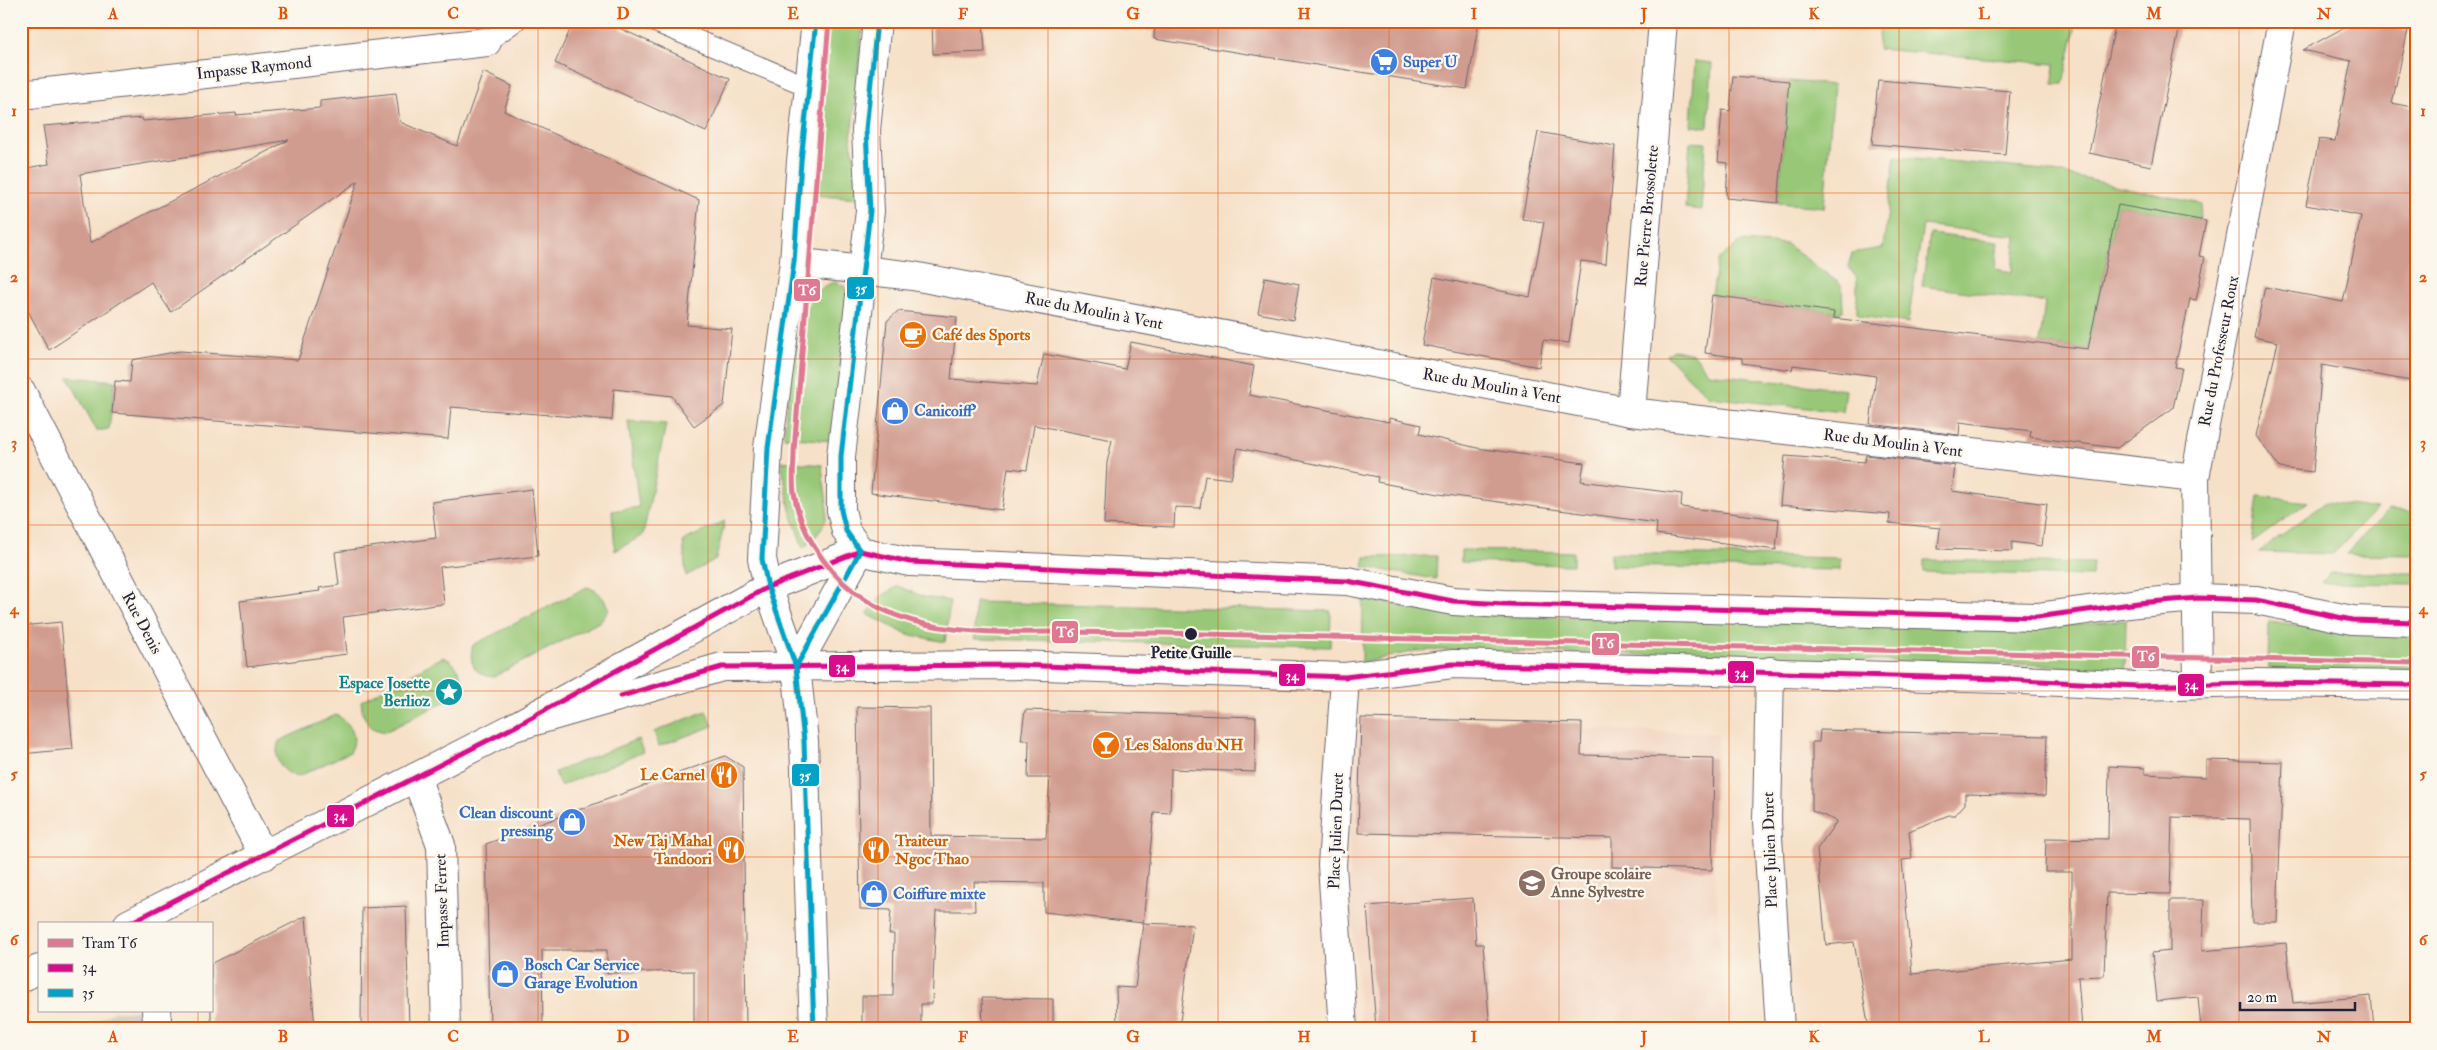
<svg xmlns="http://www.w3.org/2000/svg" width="2437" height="1050" font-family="'IM FELL Double Pica',serif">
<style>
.built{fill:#f3d4bf}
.industrial{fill:#cfc0bb}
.green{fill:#98c877;stroke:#5d7559}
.building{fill:#d19c90;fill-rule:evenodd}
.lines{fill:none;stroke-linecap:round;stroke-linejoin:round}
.lane-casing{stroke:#6c646c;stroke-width:21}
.street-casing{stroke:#6c646c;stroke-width:30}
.secondary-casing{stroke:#6c646c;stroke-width:30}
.lane{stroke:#fff;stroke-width:19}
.street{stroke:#fff;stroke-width:28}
.secondary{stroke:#fff;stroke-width:28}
.bus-1-casing{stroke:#fbf7ec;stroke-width:9}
.bus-2-casing{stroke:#fbf7ec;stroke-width:9}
.bus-1{stroke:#d80d8c;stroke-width:5}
.bus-2{stroke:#02a2c7;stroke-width:5}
.tram-1-casing{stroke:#fbf7ec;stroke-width:9}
.tram-1{stroke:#de7991;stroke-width:5}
.grid{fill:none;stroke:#de560e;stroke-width:1;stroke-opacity:0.55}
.stop-dot{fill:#22223b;stroke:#fbf7ec;stroke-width:2}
.labels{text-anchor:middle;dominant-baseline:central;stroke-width:4.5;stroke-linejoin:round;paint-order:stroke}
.shop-label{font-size:16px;font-weight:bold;fill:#366cbe;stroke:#fbf7ec;text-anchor:start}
.street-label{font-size:16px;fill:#22223b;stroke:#fbf7ec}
.food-label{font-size:16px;font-weight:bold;fill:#c56008;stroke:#fbf7ec;text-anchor:start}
.stop-label{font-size:16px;font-weight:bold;fill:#22223b;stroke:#fbf7ec}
.culture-label{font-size:16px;font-weight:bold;fill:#0d838f;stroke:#fbf7ec;text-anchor:end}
.education-label{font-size:16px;font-weight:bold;fill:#785e54;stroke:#fbf7ec;text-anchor:start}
.line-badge{stroke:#fbf7ec;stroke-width:2}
.badge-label{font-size:14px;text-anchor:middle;font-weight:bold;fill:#fff}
.neatline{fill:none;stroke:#de560e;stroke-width:2}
.grid-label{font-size:16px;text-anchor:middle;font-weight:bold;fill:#de560e}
</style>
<rect width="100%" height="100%" fill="#fbf7ec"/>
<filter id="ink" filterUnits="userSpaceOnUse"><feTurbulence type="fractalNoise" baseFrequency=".02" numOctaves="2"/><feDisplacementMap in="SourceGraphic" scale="10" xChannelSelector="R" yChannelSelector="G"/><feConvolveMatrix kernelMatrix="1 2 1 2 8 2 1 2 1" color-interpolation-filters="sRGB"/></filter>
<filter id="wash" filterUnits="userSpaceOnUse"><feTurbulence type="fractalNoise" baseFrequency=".0096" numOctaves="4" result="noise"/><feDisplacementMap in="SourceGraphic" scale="20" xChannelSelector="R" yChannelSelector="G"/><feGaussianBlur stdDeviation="1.12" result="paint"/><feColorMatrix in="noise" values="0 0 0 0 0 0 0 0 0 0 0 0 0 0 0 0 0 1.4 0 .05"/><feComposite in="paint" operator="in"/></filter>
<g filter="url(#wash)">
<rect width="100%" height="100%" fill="#f6e0c7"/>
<path class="built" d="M2122,21h132l-3,16z
M1350,719l368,15 -4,136 14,159h-367l-11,-134z"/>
<path class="industrial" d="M115,1011h30l1,18h-64z"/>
<path class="green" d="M826,21h37l-12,120 7,37v20l-47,-4z
M1880,21h197l-14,63h-10l1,-20 -176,-15z
M1695,61l17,2 -4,64 -17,-1z
M1789,81l45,4 -10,122 -46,-4z
M1690,142l16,1 -5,67 -16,-2z
M1895,156l149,14 158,34 -3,16 -81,-15 -30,144 -48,-6 5,-41 -123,-16 8,-52 68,8 -3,27 17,3 4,-36 -93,-11 -15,98 -48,-7 -3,-3v-35l-9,-11 4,-14 31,-5z
M1741,241l45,3 53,39 3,3 1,25 -4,2 -127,-18 6,-35z
M835,282l9,4 3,7 -14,148 -49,-4c4,-38 4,-144 51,-155z
M1674,350l20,4 14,19 138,17 -3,22 -134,-15 -43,-42z
M68,377l47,4 -6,48 -12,2z
M628,421l38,3 -23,111 -28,16 -3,-40 27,-4z
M781,461l41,4c2,38 18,54 -19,83l-13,-38z
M2258,496l50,6 -56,41z
M2326,502l51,7 -44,45 -74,-2z
M2388,510l28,3v42l-70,-1z
M725,521l-9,38 -30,17 -3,-35z
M1461,550l112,2v13l-112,-3z
M1611,553l229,5v12l-229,-4z
M1437,556l-1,23 -73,-12 2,-10z
M1924,560l169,3 -1,13 -168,-4z
M2330,573h86v11l-94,-1z
M898,586l26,11 26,4 -5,41 -39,-8 -39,-20 13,-17z
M587,587c13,4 17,11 22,23l-8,11 -108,56c-19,-2 -25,-15 -20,-32z
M1363,598l52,11 36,5 587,14 88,-8 -1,51 -79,-6 -601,-15 -30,1 -53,12z
M975,602l356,9 -1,36 -356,-8z
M2269,621l74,11 73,3v36l-148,-2z
M443,657c14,5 17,16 21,29l-6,9 -73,37 -14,-4 -8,-13 -2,-14z
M706,711l7,15 -54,20 -5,-14z
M336,715c15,7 23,23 14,37l-53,25c-17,-7 -24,-17 -18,-36z
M638,739l5,13 -83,34 -5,-14z"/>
<g id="blocks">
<path class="building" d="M574,21h30l126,58 -24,53 -151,-69z
M932,21h51l2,31 -52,2z
M1155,21h324l-12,68 -313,-50z
M2116,21h65l-30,145 -62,-13z
M2356,21l52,9 -16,73 24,5v274l-94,-17 -9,107 -33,-4 -24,-32 22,-94 -24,-5 11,-50 78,15 18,-86 -55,-11 13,-66 16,2 16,-80 -48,-11z
M483,72l29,14 -8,25 195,89 -12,125 45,4 -8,76 -30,21 -22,-30 -58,-7 -2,31 -161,-13 -3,32 -336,-26 3,-32 15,1 2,-22 48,-9 118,9 60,-179 -187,131 -20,-30 -102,68 -28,-52v-129l28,-5 -6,-38 99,-8 1,3 93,-8v2l84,-7v-7l76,-8 4,29 57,24zM289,140l-199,103 -10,-69z
M1733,76l56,5 -11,122 -52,-5 2,-35 -10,-1 4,-52 8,1z
M1878,80l132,11 -5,64 -133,-11z
M1538,132l77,14 -9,118 -25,-3 -12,82 -26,-3 -4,27 -117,-22 12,-68 96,20 14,-75 -22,-3z
M2118,205l88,16 -7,35 6,1 -9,43 -6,-1 -15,68 7,1 -9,40 -56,40 -87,-11 1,-6 -71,-9 -1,13 -89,-11 6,-48 -83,-11 -1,5 -50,-7v-5l-37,-5 7,-58 122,17 -1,6 255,31z
M1265,277l34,7 -6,36 -35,-7z
M898,311l59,6 -6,62 86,7 7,-32 81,15 6,-27 123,24 -5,29 140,27v-4l32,7 -2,9 58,14 107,15 -3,18 101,13 -1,13 98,12 -3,31 -120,-16 1,-11 -218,-29 -62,-12 1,-5 -140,-29 -7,31 -26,-3 -5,32 -25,-1 -1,20 -70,-3 3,-61 5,-23 -78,-15 -7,45 -19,-2 -6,42 -131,-17 16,-172z
M1866,455l89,11 -3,25 95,13 -5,42 -30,-4v9l-74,-2 2,-21 -51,-5 1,-9 -110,-9 5,-49 80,6z
M532,489l6,67 -98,11 4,37 -101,13 4,37 -100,13 -7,-66 80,-10 -1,-3 20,-3 -4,-33 101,-14 -4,-36z
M61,622l12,127 -52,5v-128z
M857,707l73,1 1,128 115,2 4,-60h-22l1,-38h-8l4,-30 231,7 -1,55 -84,-3 -1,44 -16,-1 -11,111 -99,-11v-29l-70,-1 1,29h-39l-4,93h-11v25h-59v-33h31l1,-62h-5l2,-24 -31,-1z
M1361,718l221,5 -1,32 133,3 -2,112 -100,-3v-29l-254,-5z
M1820,730l227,6 -2,60 -80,-2v10l-10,11h-6l-40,16 3,28 -10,1 10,114 160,-15v-87h-27l1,-34 62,1 1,-73 36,2v6l61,3v-17l77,2 -6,160h-25l-2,-103 -78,-2 -2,77 -63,-1 -3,83 -26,1 4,52h-213l-15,-87 -28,3 -9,-96 20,-28 -25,-10v-69h7z
M725,756l18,11 3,262h-52v-58l-87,2v-23h-65l1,79h-53l-4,-185z
M1473,898l3,46h7l7,85h-114l-9,-123z
M2170,900h34l-2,51 84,-8 7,60 78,-7 3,33h-173l-3,-32 -41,4 -5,-48 18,-2z
M406,906l3,123h-48l1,-121z
M306,916l9,113h-104v-65z
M1143,923l50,2 -14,104h-36v-4h-26l-1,-38 19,1z
M982,998l71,1v30h-70z"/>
</g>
</g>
<g filter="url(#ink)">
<use href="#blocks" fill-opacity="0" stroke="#6c646c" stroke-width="1"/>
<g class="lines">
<defs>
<path id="lane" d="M652,21l157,66
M487,42l29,-21"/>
<path id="street" d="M21,95l466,-53
M794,262l119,14 718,136 564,66
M21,391l243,465
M1631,412l32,-391
M1770,671l-3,150 13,208
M2198,684l-3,-206 87,-457
M416,777l25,68 5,184
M156,1011l2,18
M1343,1029l-11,-164 12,-172"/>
<path id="secondary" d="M860,551l50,11 437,19 106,20 51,3 533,13 101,-14 60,-5 58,2 96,20 64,2
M860,551l-14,-20 -5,-21v-54l29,-245 -4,-81 11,-109
M796,667l64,-116
M514,727l208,-60 294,-2 329,12 108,-13 551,15 133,7 115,-3 164,2
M128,924l386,-197 254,-140 92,-36
M21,978l18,-9
M814,1029l-10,-288 -8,-74 -28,-80 -6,-28 6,-111 26,-186 7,-101 15,-140"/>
</defs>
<use href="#lane" class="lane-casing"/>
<use href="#street" class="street-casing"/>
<use href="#secondary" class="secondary-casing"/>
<use href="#lane" class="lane"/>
<use href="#street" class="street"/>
<use href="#secondary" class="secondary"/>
<defs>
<path id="bus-1" d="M621,696l101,-29 294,-2 329,12 108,-13 551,15 133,7 115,-3 164,2
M128,924l386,-197 254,-140 92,-36 50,11 437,19 106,20 51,3 533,13 101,-14 60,-5 58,2 96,20 64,2"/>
<path id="bus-2" d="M860,551l-14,-20 -5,-21v-54l29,-245 -4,-81 11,-109
M796,667l64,-116
M814,1029l-10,-288 -8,-74 -28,-80 -6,-28 6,-111 26,-186 7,-101 15,-140"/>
</defs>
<use href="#bus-1" class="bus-1-casing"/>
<use href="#bus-2" class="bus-2-casing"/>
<use href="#bus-1" class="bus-1"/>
<use href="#bus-2" class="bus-2"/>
<defs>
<path id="tram-1" d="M829,21l-35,430c0,14 -2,28 0,42 4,24 15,48 30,68 55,75 148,72 231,71 36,0 71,1 106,1l1255,30"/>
</defs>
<use href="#tram-1" class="tram-1-casing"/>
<use href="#tram-1" class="tram-1"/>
</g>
</g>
<path class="grid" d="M198,21v903M368,21v1008M538,21v1008M708,21v1008M878,21v1008M1048,21v1008M1218,21v1008M1389,21v1008M1559,21v1008M1729,21v1008M1899,21v1008M2069,21v1008M2239,21v1008M21,193h2395M21,359h2395M21,525h2395M21,691h2395M21,857h2395M198,1011v18"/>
<defs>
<symbol id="supermarket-disc" viewBox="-11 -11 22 22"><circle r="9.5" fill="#3f7fe0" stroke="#fbf7ec"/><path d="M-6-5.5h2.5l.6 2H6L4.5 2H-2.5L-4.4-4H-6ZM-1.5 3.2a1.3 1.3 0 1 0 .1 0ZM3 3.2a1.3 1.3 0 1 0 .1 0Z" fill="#fff"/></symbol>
<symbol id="cafe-disc" viewBox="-11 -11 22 22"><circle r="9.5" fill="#e8710a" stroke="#fbf7ec"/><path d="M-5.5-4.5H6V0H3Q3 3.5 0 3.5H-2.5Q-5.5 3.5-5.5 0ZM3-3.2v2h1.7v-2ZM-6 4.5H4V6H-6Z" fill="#fff"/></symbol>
<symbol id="shop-disc" viewBox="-11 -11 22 22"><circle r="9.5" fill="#3f7fe0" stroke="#fbf7ec"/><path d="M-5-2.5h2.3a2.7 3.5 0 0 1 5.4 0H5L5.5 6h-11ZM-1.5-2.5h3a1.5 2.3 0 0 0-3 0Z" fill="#fff"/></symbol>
<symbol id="sight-disc" viewBox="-11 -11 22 22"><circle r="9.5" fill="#0f9aa8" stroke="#fbf7ec"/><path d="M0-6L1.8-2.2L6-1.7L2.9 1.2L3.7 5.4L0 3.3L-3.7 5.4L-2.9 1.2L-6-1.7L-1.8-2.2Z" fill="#fff"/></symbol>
<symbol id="bar-disc" viewBox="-11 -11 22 22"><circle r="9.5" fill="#e8710a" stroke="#fbf7ec"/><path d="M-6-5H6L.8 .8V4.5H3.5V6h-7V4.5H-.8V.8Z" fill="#fff"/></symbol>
<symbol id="restaurant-disc" viewBox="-11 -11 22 22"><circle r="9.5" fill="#e8710a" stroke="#fbf7ec"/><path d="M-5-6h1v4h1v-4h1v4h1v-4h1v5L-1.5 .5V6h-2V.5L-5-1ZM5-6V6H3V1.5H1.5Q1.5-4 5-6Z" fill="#fff"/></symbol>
<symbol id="school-disc" viewBox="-11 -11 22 22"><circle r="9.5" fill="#8d6e63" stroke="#fbf7ec"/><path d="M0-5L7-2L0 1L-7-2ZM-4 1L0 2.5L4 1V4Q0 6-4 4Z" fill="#fff"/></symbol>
</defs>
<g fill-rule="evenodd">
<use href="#supermarket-disc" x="1368" y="46" width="32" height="32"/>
<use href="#cafe-disc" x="897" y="319" width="32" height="32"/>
<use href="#shop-disc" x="879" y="395" width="32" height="32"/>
<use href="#sight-disc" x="433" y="676" width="32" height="32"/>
<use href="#bar-disc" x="1090" y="729" width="32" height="32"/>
<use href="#restaurant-disc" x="708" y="759" width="32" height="32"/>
<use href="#shop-disc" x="556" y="806" width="32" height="32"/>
<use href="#restaurant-disc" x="715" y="834" width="32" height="32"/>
<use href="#restaurant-disc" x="860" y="834" width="32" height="32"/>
<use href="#school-disc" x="1516" y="867" width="32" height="32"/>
<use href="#shop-disc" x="858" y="878" width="32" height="32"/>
<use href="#shop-disc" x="489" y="958" width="32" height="32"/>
</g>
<circle class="stop-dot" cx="1191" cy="634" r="7"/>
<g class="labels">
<g class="shop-label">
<text x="1403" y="62">Super U</text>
<text x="914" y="411">Canicoiff'</text>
<text x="553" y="813" text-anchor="end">Clean discount<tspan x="553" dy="18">pressing</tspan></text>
<text x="893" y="894">Coiffure mixte</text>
<text x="524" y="965">Bosch Car Service<tspan x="524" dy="18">Garage Evolution</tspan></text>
</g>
<g class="street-label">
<text transform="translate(254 68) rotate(-6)">Impasse Raymond</text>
<text transform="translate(1647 216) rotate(-85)">Rue Pierre Brossolette</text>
<text transform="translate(1094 311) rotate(11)">Rue du Moulin à Vent</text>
<text transform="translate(2219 351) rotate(-79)">Rue du Professeur Roux</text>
<text transform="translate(1492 386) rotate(10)">Rue du Moulin à Vent</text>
<text transform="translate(1893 443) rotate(7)">Rue du Moulin à Vent</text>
<text transform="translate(142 623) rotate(62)">Rue Denis</text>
<text transform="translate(1336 831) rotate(-88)">Place Julien Duret</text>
<text transform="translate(1770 850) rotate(-92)">Place Julien Duret</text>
<text transform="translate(442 901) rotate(-92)">Impasse Ferret</text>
</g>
<g class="food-label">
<text x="932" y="335">Café des Sports</text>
<text x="1125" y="745">Les Salons du NH</text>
<text x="705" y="775" text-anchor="end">Le Carnel</text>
<text x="712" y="841" text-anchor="end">New Taj Mahal<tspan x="712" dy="18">Tandoori</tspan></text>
<text x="895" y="841">Traiteur<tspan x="895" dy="18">Ngoc Thao</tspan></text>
</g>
<g class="stop-label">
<text x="1191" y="653">Petite Guille</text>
</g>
<g class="culture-label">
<text x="430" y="683">Espace Josette<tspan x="430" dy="18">Berlioz</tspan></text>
</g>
<g class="education-label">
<text x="1551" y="874">Groupe scolaire<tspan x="1551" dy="18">Anne Sylvestre</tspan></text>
</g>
</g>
<g class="line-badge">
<rect x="846" y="276" width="29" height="24" rx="5" fill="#02a2c7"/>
<rect x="793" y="278" width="28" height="24" rx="5" fill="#de7991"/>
<rect x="1051" y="620" width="28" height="24" rx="5" fill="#de7991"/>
<rect x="1591" y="632" width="29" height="24" rx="5" fill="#de7991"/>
<rect x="2131" y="645" width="29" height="24" rx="5" fill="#de7991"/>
<rect x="828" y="654" width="28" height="24" rx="5" fill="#d80d8c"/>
<rect x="1727" y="660" width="28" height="24" rx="5" fill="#d80d8c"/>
<rect x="1278" y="663" width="28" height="24" rx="5" fill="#d80d8c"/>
<rect x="2177" y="673" width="28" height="24" rx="5" fill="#d80d8c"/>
<rect x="791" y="763" width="29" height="24" rx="5" fill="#02a2c7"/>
<rect x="326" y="804" width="29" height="24" rx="5" fill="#d80d8c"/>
</g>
<g class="badge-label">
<text x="861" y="293">35</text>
<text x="807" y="295">T6</text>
<text x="1065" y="637">T6</text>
<text x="1605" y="648">T6</text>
<text x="2146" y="661">T6</text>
<text x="842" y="671">34</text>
<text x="1741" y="677">34</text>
<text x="1292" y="680">34</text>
<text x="2191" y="689">34</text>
<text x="805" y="780">35</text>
<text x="340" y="820">34</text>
</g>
<rect width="2437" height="1050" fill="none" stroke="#fbf7ec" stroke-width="55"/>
<rect x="38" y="922" width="175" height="90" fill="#fbf7ec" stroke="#a4a2a5"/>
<rect x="48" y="939" width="25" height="8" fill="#de7991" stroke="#a4a2a5"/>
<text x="82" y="948" font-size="15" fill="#22223b">Tram T6</text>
<rect x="48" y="964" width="25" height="8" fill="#d80d8c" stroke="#a4a2a5"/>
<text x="82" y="972" font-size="15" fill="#22223b">34</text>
<rect x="48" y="989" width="25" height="8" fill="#02a2c7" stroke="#a4a2a5"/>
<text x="82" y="998" font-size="15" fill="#22223b">35</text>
<path d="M2240 1002v8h115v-8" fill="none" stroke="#22223b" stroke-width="2.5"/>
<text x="2247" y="1002" font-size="15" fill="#22223b" stroke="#fbf7ec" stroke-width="4" paint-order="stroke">20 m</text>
<rect x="28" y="28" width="2382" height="994" class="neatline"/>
<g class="grid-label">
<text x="113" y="19">A</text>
<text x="283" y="19">B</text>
<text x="453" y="19">C</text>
<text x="623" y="19">D</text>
<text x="793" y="19">E</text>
<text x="963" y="19">F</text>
<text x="1133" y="19">G</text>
<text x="1304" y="19">H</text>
<text x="1474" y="19">I</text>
<text x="1644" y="19">J</text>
<text x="1814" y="19">K</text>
<text x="1984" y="19">L</text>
<text x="2154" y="19">M</text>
<text x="2324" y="19">N</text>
<text x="14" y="116">1</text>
<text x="2423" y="116">1</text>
<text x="14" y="282">2</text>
<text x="2423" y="282">2</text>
<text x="14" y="448">3</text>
<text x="2423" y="448">3</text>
<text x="14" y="614">4</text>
<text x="2423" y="614">4</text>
<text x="14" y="779">5</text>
<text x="2423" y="779">5</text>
<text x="14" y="945">6</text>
<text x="2423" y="945">6</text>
<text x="113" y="1042">A</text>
<text x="283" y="1042">B</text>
<text x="453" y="1042">C</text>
<text x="623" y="1042">D</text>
<text x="793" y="1042">E</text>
<text x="963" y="1042">F</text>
<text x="1133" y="1042">G</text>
<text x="1304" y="1042">H</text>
<text x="1474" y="1042">I</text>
<text x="1644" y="1042">J</text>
<text x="1814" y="1042">K</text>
<text x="1984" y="1042">L</text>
<text x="2154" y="1042">M</text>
<text x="2324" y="1042">N</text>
</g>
</svg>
